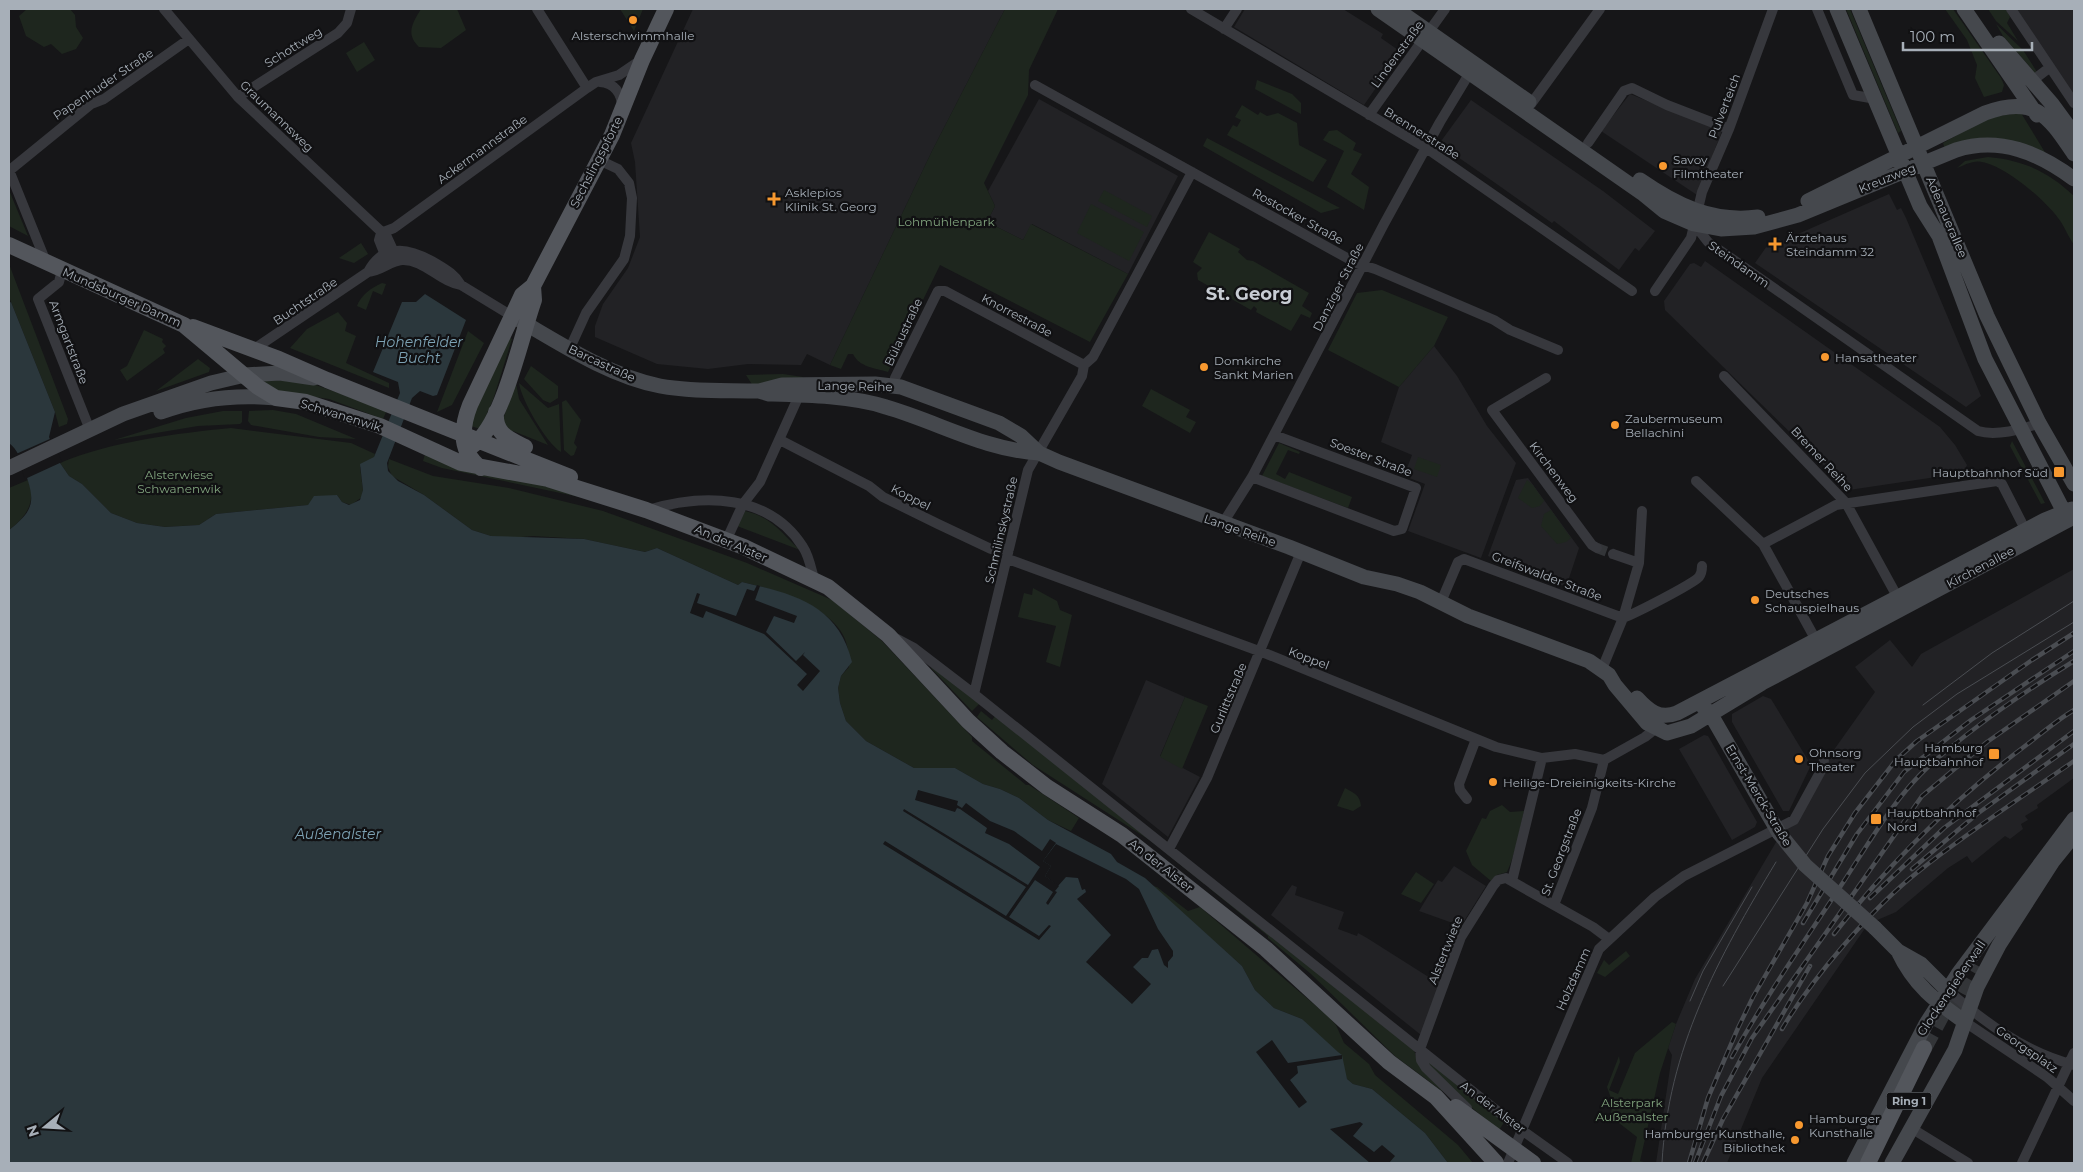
<svg xmlns="http://www.w3.org/2000/svg" width="2083" height="1172" font-family="Montserrat,sans-serif">
<style>
.built{fill:#222225}
.green{fill:#1e261e}
.water{fill:#2b373c;fill-rule:evenodd}
.pier{fill:#161618}
.lines{fill:none;stroke-linecap:round;stroke-linejoin:round}
.street-tunnel{stroke:#333538;stroke-width:10;stroke-dasharray:10 5;stroke-linecap:butt}
.primary-tunnel{stroke:#333538;stroke-width:16;stroke-dasharray:16 8;stroke-linecap:butt}
.street{stroke:#37383d;stroke-width:10}
.secondary{stroke:#45484d;stroke-width:15}
.primary{stroke:#53565c;stroke-width:16}
.tram{stroke:#4a4d52;stroke-width:1}
.rail-casing{stroke:#4a4d52;stroke-width:4.5}
.rail{stroke:#111113;stroke-width:2.5;stroke-dasharray:8;stroke-linecap:butt}
.secondary-bridge{stroke:#45484d;stroke-width:15}
.poi-dot{fill:#f7982f;stroke:#111113;stroke-width:2}
.labels{text-anchor:middle;dominant-baseline:central;stroke-width:4.5;stroke-linejoin:round;paint-order:stroke}
.shield{fill:#111113;stroke:#7a8086;stroke-width:1}
.shield-label{font-size:11px;font-weight:bold;fill:#a7afb8}
.poi-label{font-size:12px;fill:#a7afb8;stroke:#111113;text-anchor:start}
.street-label{font-size:12px;fill:#a7afb8;stroke:#111113}
.park-label{font-size:12px;fill:#81a47e;stroke:#111113}
.water-label{font-size:14px;font-style:italic;fill:#7da2b4;stroke:#111113}
.district-label{font-size:18px;font-weight:bold;fill:#c8cdd4;stroke:#111113}
</style>
<rect width="100%" height="100%" fill="#161618"/>
<path class="built" d="M693,9h312l-73,142 -102,214 -23,-11 -6,11 -53,-1 -40,5 -51,-5 -62,-27v-11l8,-22 25,-36 12,-31 -5,-75 -4,-19z
M1245,9h98l40,25 -2,4 20,14 -37,53 -130,-78z
M2016,9h58v87z
M1630,94l92,37 -25,64 -96,-64z
M1039,99l139,77 -50,98 -96,-50 -9,16 -36,-18 8,-16 -7,-15z
M1471,100l132,91 52,40 -16,20 -4,-3 -16,22 -65,-49 -2,2 -61,-43 -52,-36z
M1889,194l8,16 4,-2 5,10 75,178 -15,11 -211,-144 19,-27 8,5z
M1705,261l235,166 15,18 12,20 -4,8 -114,17 -184,-180 -1,-9 26,-37 4,-1 7,4z
M1434,346l23,30 30,50 29,37 -35,95 -73,-27 17,-47 -21,-8 8,-21 -31,-13 18,-55z
M1528,478l51,70 -13,39 -78,-31 28,-76z
M2074,569v209l-37,27 1,3 -13,8 3,4 -7,4 2,5 -13,10 -5,-3 -33,27 -5,-7 -19,12 -52,44 -28,12 -106,154 -35,85h-71l16,-108 -4,-7 8,-24 19,-45 119,-201 61,-86 -20,-25 35,-27 22,27 9,-13z
M1146,680l39,17 -25,59 40,21 -32,60 -66,-53z
M1763,696l8,3 40,66 -22,46h-6l-51,-89v-8z
M1704,735l4,1 3,5 46,81 -2,5 -23,13 -53,-91z
M1454,866l32,20 -25,40 -42,-15 19,-31 4,2z
M1292,885l5,2 -2,8 49,17 -6,17 19,7 1,-3 9,5 60,38 13,6 -19,53 -150,-120z"/>
<path class="green" d="M27,9h43l5,6 1,12 7,11 -7,11 -14,5 -11,-10 -7,3 -18,-11 -7,-20z
M421,9h36l9,21 -25,18 -22,-1c-14,-13 -6,-25 2,-38z
M620,9h23l-9,22z
M1005,9h53l-29,61 -1,25 -44,88 11,23 -8,16 36,18 8,-16 97,50 -38,68 -150,-77 -52,107c-13,-4 -29,-5 -35,-18h-5l-7,15 -11,-4 102,-214z
M1846,9h4l51,122 -3,2z
M1945,9h8l48,69 3,7 -2,7 -18,5 -9,-19 2,-13 -10,-25z
M1988,9h18l4,8 -3,6 11,18 -22,-20z
M1996,24l27,26 14,22 -2,1 -32,-37z
M364,42l11,18 -18,12 -11,-19z
M1257,80l35,14 9,9v11l-46,-25z
M1242,105l16,10 2,-3 7,4 11,-3 19,10 2,22 28,15 -14,22 -86,-47 6,-10 4,2 4,-7 -6,-3z
M2021,113l25,41 -101,-5 -2,-6 46,-26z
M1337,130l19,13 -3,7 9,4 -11,20 18,13 -5,23 -37,-23 17,-36 -21,-11 6,-9z
M1207,138l133,70 -19,5 -118,-67z
M1988,157c35,3 61,15 86,39v49c-5,-7 -8,-15 -13,-23 -13,-20 -55,-56 -79,-60 -9,-2 -17,3 -25,6l8,-7z
M9,190l19,46 -19,-10z
M1104,190l48,26 -5,11 -49,-26z
M1091,204l53,28 -15,29 -52,-28z
M1209,232l31,17 -2,3 9,8 6,1 56,32 -7,13 10,7 -2,5 -9,-4 -10,17 -35,-19 1,-3 -3,-3 -3,4 -53,-30 -1,-7 5,-5 -9,-6z
M361,243l7,11 -14,9 -15,-5z
M9,264l59,155 -1,5 -8,3 -4,-15 -46,-115z
M382,283l4,1 -4,11 -9,-4 -7,19 -9,-4c4,-11 14,-18 25,-23z
M1382,290l66,27 -14,29 -35,41 -71,-37 29,-57z
M338,312l9,11 -2,8 11,5 -10,27 43,20v5l-99,-40 17,-19z
M144,330l19,9 -1,3 4,4 -3,3 2,4 -38,28 -7,-11 7,-4z
M468,331l16,12 -32,62 -15,7z
M509,337l3,2 -19,61 -13,29 -9,-3 -1,-8z
M198,359l12,9 -1,4 -53,19z
M531,366l27,20v12l-8,5 -7,-3 -19,-21z
M783,374l20,3 -4,4 -46,5 -7,-11z
M261,379l49,4 77,27 -4,9 -54,-20 -51,-7z
M516,383l3,16 29,46 -35,-14 -5,1 -5,-13z
M519,383l29,25 11,-4 2,48c-15,-9 -40,-53 -42,-69z
M1151,389l39,21 -4,7 10,5 -6,11 -48,-27z
M566,400l15,20 -7,23 3,4 -3,8 -3,1 -7,-6 -2,-48z
M223,411h19v11l-2,2 -42,2 -84,14 72,-22z
M249,411l24,-1 23,4 60,25 -37,-2 -68,-12 -3,-4z
M231,428l120,15 24,11 -1,4 -14,9 3,23 -1,7 -11,8 -9,-3 -5,-7 -29,10 -92,9 -17,11 -34,2 -28,-4 -26,-10 -29,-29 -13,-8 -9,-13c48,-21 119,-30 171,-35z
M2012,441l33,62 -4,1 -31,-58z
M1279,443l21,9 -1,2 -11,-4 -12,24 9,5 4,-7 63,25 -4,11 -86,-32z
M425,454l115,29 49,16 -147,-31 -19,-7z
M1418,457l23,8 -4,12 -23,-8z
M389,459l44,17 76,12 94,23 144,52 85,37 50,41 90,96v4l54,44h3l50,33 -8,13 -23,-11 -29,-22 -19,-9 -17,-5 -28,-16h-41l-48,-27 -20,-20 -6,-18 -2,-15 3,-12 8,-9c0,-13 -1,-26 -9,-37 -19,-27 -67,-41 -98,-48l-4,3 -81,-37 -12,4 -61,-13 -51,-3 -22,2 -20,-2 -19,-6 -48,-35 -32,-19 -4,-9z
M28,480c9,22 -2,37 -19,50v-42z
M1527,480l6,5 11,16 -4,5 -8,2 -14,-10z
M1551,510l20,28 -5,4 -9,2 -16,-18 3,-12z
M745,511c27,6 36,22 55,39l-63,-24z
M1033,588l24,13 3,9 12,5 -12,52 -14,-5 10,-36 -38,-9 6,-24 8,2z
M933,666l47,37 -8,8 -41,-43z
M1185,697l23,9 -26,63 -22,-12z
M981,711l11,9 4,-5 209,167 -1,2 -53,-43 -118,-76 -56,-48z
M1345,788c9,5 15,7 16,18l-8,5 -16,-5z
M1502,805l8,7 14,-1c-5,21 -8,41 -17,61l-10,3 -6,6 -19,-16 -6,-14 16,-33 4,1 4,-8z
M1416,872l18,12 -13,19 -20,-9z
M1152,886l5,1 31,24 12,-4 129,110 7,8 8,18 25,21 6,11 83,70 15,18h-25l-23,-30 -53,-44 -19,-5 -6,-5 -45,-60 -28,-11 -19,-18 -13,-24z
M1210,886l204,164 3,10 26,29 -1,2 -47,-35 -84,-82 -43,-36v-2l-59,-48z
M1626,951l4,5 -25,21 -8,-4 7,-13 5,5z
M1672,1022l4,2 -16,49 -20,88 8,2h-17l6,-26 -27,-21 3,-12 -6,-17 12,-31 1,6 -11,28 9,4 17,-41z
M1429,1061l76,60 -6,9 -45,-37 -27,-28z"/>
<path class="water" d="M425,294l41,26 -29,75 -4,1 -13,-5 -8,7 -25,65 1,8 10,10 26,14 48,35 19,6 93,3 61,13 12,-4 81,37 4,-3c51,12 96,22 110,80l-11,14 -3,12 2,15 6,18 20,20 48,27h41l28,16 17,5 19,9 29,22 63,34 6,8 28,16 97,88 13,24 19,18 28,11 36,33 4,3 5,24 6,5 19,5 53,44 23,30h-1439v-633c27,-21 26,-30 15,-61 -4,-11 -6,-19 -15,-26v-140l2,-1 44,110 -6,25 11,26 9,13 13,8 29,29 26,10 28,4 34,-2 17,-11 92,-9 6,-9 23,-1 5,7 7,3 11,-5 3,-10 -3,-26 14,-7 26,-64 -2,-11 -25,-10 29,-70h14zM1056,844l70,35 13,10 19,40 15,22v5l-5,6v6l-4,-3 -6,-16 -6,1 -4,8h-6l-9,9 18,17 -19,20 -46,-42 25,-27 -34,-36 9,-7 -1,-3 -3,1 -4,-12 -12,-1 -8,9 -13,-10 6,-10 -8,-5z"/>
<path class="pier" d="M52,438l10,24 -37,17 -9,-25z
M757,585l3,1 -5,14 42,16 -3,7 -20,-7 -8,16 30,29 9,-9 -2,3 17,16 -17,20 -6,-6 10,-11 -43,-40 -58,-23 -3,7 -13,-5 7,-20 3,1 -3,9 39,13 11,-27 7,2z
M918,790l40,11 -1,4 5,3 4,-5 24,18 24,10 28,20 8,-12 6,4 -13,18 8,5 -6,10 14,10 -4,5 2,1 -9,13 -2,-2 7,-11 -18,-12 -26,37 30,19 10,-11 2,1 -12,14 -156,-96 2,-3 121,75 20,-29 -123,-76 1,-2 124,76 12,-18 -31,-23 -24,-11 2,-5 -27,-19 -3,-1 -2,4 -40,-12z
M1272,1040l16,23 54,-8v4l-45,7 1,7 -8,7 17,22 -8,6 -43,-56z
M1360,1122l3,2 -10,12 21,16 8,-7 13,11 -6,7h-19l-40,-34z"/>
<g class="lines">
<path class="street-tunnel" d="M1597,548l16,6"/>
<path class="primary-tunnel" d="M1953,1016l27,-49
M1924,1048l28,-52"/>
<path class="street" d="M164,9l74,88 149,140 11,24
M537,9l50,79
M1191,9l235,139 206,143
M1817,9l36,86 23,4
M2011,9l63,94
M1224,29l13,-20
M2032,81l17,-13
M600,82c14,1 22,11 22,25
M1035,85l321,178 19,6 119,51 16,10 48,20
M238,97l100,-64 9,-10 4,-14
M1531,104l69,-95
M1369,115l76,-106
M1588,143l36,-52 8,-3 35,17 62,24
M9,170l37,92
M10,170l81,-66 13,-5 85,-60
M1694,224l14,18 270,189c17,5 45,-1 61,-8
M381,233l13,-5 193,-140 9,-6 23,-7 22,-15
M381,233l-2,7 8,20
M62,270l-3,12 -21,17 52,131
M368,272c13,-1 22,-11 34,-12 22,-1 38,22 59,25l51,31
M1655,291l36,-53 11,-46 27,-63 44,-120
M570,348l16,-35 38,-54 6,-23 2,-38 -3,-15 -11,-14 -19,-9
M254,349l114,-77c17,-32 45,-22 69,-8 10,6 18,11 24,21
M1724,376l122,127 52,95
M1546,378l-54,32 100,135 5,3
M894,385l1,-7 43,-87h7l139,74
M780,440l89,46 14,11 55,27 53,25h18
M1252,477l142,54 8,-2 14,-41 -142,-53
M1696,481l67,63 54,98
M648,510c54,-16 121,-17 155,37 6,9 8,21 11,32
M1223,523l29,-46 132,-253 56,-102 26,-43 9,-8
M726,541l17,-37 17,-22 41,-91
M1763,544l73,-39 161,-24 5,3 24,47
M1613,554l26,9
M1008,559l259,95 229,93 46,11 33,-4 29,6
M1441,602l17,-40 6,-3 159,59c13,-5 68,-33 76,-41 3,-4 3,-7 3,-11
M897,639l17,9 60,46 542,432 52,37
M1602,669l21,-51 16,-55 3,-52
M974,694l54,-224 54,-94 2,-11 9,-8 99,-185
M1604,760l41,-23 15,-12
M1467,799l-7,-9 -1,-6 17,-45
M1169,849l38,-71 94,-226
M1512,881l30,-123
M1554,905l38,-97 12,-48
M1947,990c39,33 77,62 127,75
M1965,1022l82,55 27,24
M1467,1108l-41,-40 -5,-8 -1,-11 41,-112 32,-51 5,-6 8,-2 87,49 16,12
M1911,1128l57,35
M1508,1163l91,-214 56,-52 29,-21 110,-56 29,-53 1,-8
M2022,1163l52,-110"/>
<path class="secondary" d="M1378,9l264,184 22,18 30,13 27,5 33,-2 44,-12 158,-65c44,-14 83,3 118,29
M1396,9l133,93
M1837,9l83,197 19,30 46,123 79,153
M1859,9l128,307 52,107 35,61
M1964,9l73,106
M1999,43l53,61 22,30
M1640,180c36,25 72,43 118,37
M1808,201l177,-88c50,-19 64,4 89,41
M516,318c45,26 93,58 144,68 33,6 66,4 99,5l10,3c36,1 83,2 117,13 52,15 99,43 153,46
M759,391l23,-6 93,-1 26,3 98,36 22,13 18,17 20,9 230,85 75,30 33,7 23,8 48,24 121,45 20,14 6,10 32,38 20,10 24,-7 71,-43 312,-166
M161,412c38,-14 74,-18 115,-14
M9,468l114,-54 88,-31 34,-8 35,-2 34,5
M1637,698c11,12 22,22 40,15l368,-193 27,-11
M1704,708l6,5 69,120
M1875,928l23,23 23,13 26,26
M1898,951c16,34 37,50 67,71
M1854,1163l72,-139 32,-50 116,-155
M1892,1163l63,-113 22,-63 22,-42 54,-84 21,-26"/>
<path class="primary" d="M9,245l175,80 74,62 18,11 30,4 74,24 81,37 87,16 98,31 98,37 84,40 60,48 80,86 34,31 45,35 75,48 144,114 123,113 47,35 60,66
M193,327l86,32 48,21 243,97
M496,412c-2,22 13,27 29,35
M472,446c31,-20 49,-110 62,-146l-1,-14
M481,468c-22,-16 -20,-40 -11,-63l52,-110 11,-9 79,-151 30,-75 24,-51
M1456,1107l77,56
M1868,1163l56,-115"/>
<path class="tram" d="M1923,705l69,-52 82,-52
M1723,986l100,-157 42,-56 48,-46 44,-33 117,-72
M1690,1001l13,-30 49,-84
M1662,1163c6,-114 56,-205 114,-301"/>
<defs>
<path id="rail" d="M1912,869l65,-55 97,-70
M1870,898l74,-70 130,-97
M1803,923l54,-89 47,-62 67,-52 103,-69
M1834,934c56,-72 118,-133 191,-188 16,-12 32,-26 49,-36
M1782,1029c31,-52 89,-120 137,-158 49,-39 103,-74 155,-110
M1732,1057c34,-61 74,-118 112,-176 26,-40 51,-84 86,-116 44,-39 94,-73 144,-104
M1689,1163l19,-65 30,-70 15,-31 54,-94 21,-47 27,-43 41,-53 21,-19 115,-81 42,-27
M1695,1163l26,-67 31,-58 170,-242 65,-54 87,-61
M1703,1163l20,-44 87,-153"/>
</defs>
<use href="#rail" class="rail-casing"/>
<use href="#rail" class="rail"/>
<path class="secondary-bridge" d="M1779,833l26,32 70,63"/>
</g>
<g class="poi-dot">
<circle cx="633" cy="20" r="5"/>
<circle cx="1663" cy="166" r="5"/>
<path d="M771.5 191.5h5v5h5v5h-5v5h-5v-5h-5v-5h5z"/>
<path d="M1772.5 236.5h5v5h5v5h-5v5h-5v-5h-5v-5h5z"/>
<circle cx="1825" cy="357" r="5"/>
<circle cx="1204" cy="367" r="5"/>
<circle cx="1615" cy="425" r="5"/>
<rect x="2053" y="466" width="12" height="12" rx="2.5"/>
<circle cx="1755" cy="600" r="5"/>
<rect x="1988" y="748" width="12" height="12" rx="2.5"/>
<circle cx="1799" cy="759" r="5"/>
<circle cx="1493" cy="782" r="5"/>
<rect x="1870" y="813" width="12" height="12" rx="2.5"/>
<circle cx="1799" cy="1125" r="5"/>
<circle cx="1795" cy="1140" r="5"/>
</g>
<g class="labels">
<rect class="shield" x="1886.5" y="1092.5" width="45" height="17" rx="4"/>
<g class="shield-label">
<text x="1909" y="1101">Ring 1</text>
</g>
<g class="poi-label">
<text x="633" y="35" text-anchor="middle">Alsterschwimmhalle</text>
<text x="1673" y="159">Savoy<tspan x="1673" dy="14">Filmtheater</tspan></text>
<text x="785" y="192">Asklepios<tspan x="785" dy="14">Klinik St. Georg</tspan></text>
<text x="1786" y="237">Ärztehaus<tspan x="1786" dy="14">Steindamm 32</tspan></text>
<text x="1835" y="357">Hansatheater</text>
<text x="1214" y="360">Domkirche<tspan x="1214" dy="14">Sankt Marien</tspan></text>
<text x="1625" y="418">Zaubermuseum<tspan x="1625" dy="14">Bellachini</tspan></text>
<text x="2048" y="472" text-anchor="end">Hauptbahnhof Süd</text>
<text x="1765" y="593">Deutsches<tspan x="1765" dy="14">Schauspielhaus</tspan></text>
<text x="1983" y="747" text-anchor="end">Hamburg<tspan x="1983" dy="14">Hauptbahnhof</tspan></text>
<text x="1809" y="752">Ohnsorg<tspan x="1809" dy="14">Theater</tspan></text>
<text x="1503" y="782">Heilige-Dreieinigkeits-Kirche</text>
<text x="1887" y="812">Hauptbahnhof<tspan x="1887" dy="14">Nord</tspan></text>
<text x="1809" y="1118">Hamburger<tspan x="1809" dy="14">Kunsthalle</tspan></text>
<text x="1785" y="1133" text-anchor="end">Hamburger Kunsthalle,<tspan x="1785" dy="14">Bibliothek</tspan></text>
</g>
<g class="street-label">
<text transform="translate(293 47) rotate(-32)">Schottweg</text>
<text transform="translate(1397 54) rotate(-54)">Lindenstraße</text>
<text transform="translate(103 84) rotate(-34)">Papenhuder Straße</text>
<text transform="translate(1724 106) rotate(-69)">Pulverteich</text>
<text transform="translate(277 116) rotate(44)">Graumannsweg</text>
<text transform="translate(1422 133) rotate(32)">Brennerstraße</text>
<text transform="translate(482 149) rotate(-36)">Ackermannstraße</text>
<text transform="translate(596 162) rotate(-63)">Sechslingspforte</text>
<text transform="translate(1887 178) rotate(-22)">Kreuzweg</text>
<text transform="translate(1298 216) rotate(29)">Rostocker Straße</text>
<text transform="translate(1947 217) rotate(67)">Adenauerallee</text>
<text transform="translate(1739 264) rotate(35)">Steindamm</text>
<text transform="translate(1338 287) rotate(-63)">Danziger Straße</text>
<text transform="translate(122 297) rotate(24)">Mundsburger Damm</text>
<text transform="translate(305 301) rotate(-34)">Buchtstraße</text>
<text transform="translate(1017 315) rotate(28)">Knorrestraße</text>
<text transform="translate(903 332) rotate(-65)">Bülaustraße</text>
<text transform="translate(69 342) rotate(69)">Armgartstraße</text>
<text transform="translate(602 363) rotate(25)">Barcastraße</text>
<text transform="translate(855 386) rotate(1)">Lange Reihe</text>
<text transform="translate(341 415) rotate(17)">Schwanenwik</text>
<text transform="translate(1371 457) rotate(21)">Soester Straße</text>
<text transform="translate(1822 459) rotate(47)">Bremer Reihe</text>
<text transform="translate(1554 472) rotate(53)">Kirchenweg</text>
<text transform="translate(911 497) rotate(27)">Koppel</text>
<text transform="translate(1001 530) rotate(-77)">Schmilinskystraße</text>
<text transform="translate(1240 530) rotate(19)">Lange Reihe</text>
<text transform="translate(731 543) rotate(23)">An der Alster</text>
<text transform="translate(1980 567) rotate(-28)">Kirchenallee</text>
<text transform="translate(1547 576) rotate(21)">Greifswalder Straße</text>
<text transform="translate(1309 658) rotate(21)">Koppel</text>
<text transform="translate(1228 698) rotate(-67)">Gurlittstraße</text>
<text transform="translate(1759 795) rotate(59)">Ernst-Merck-Straße</text>
<text transform="translate(1561 852) rotate(-69)">St. Georgstraße</text>
<text transform="translate(1161 865) rotate(38)">An der Alster</text>
<text transform="translate(1445 950) rotate(-68)">Alstertwiete</text>
<text transform="translate(1573 979) rotate(-66)">Holzdamm</text>
<text transform="translate(1951 988) rotate(-56)">Glockengießerwall</text>
<text transform="translate(2027 1049) rotate(35)">Georgsplatz</text>
<text transform="translate(1493 1107) rotate(37)">An der Alster</text>
</g>
<g class="park-label">
<text x="946" y="221">Lohmühlenpark</text>
<text x="179" y="474">Alsterwiese<tspan x="179" dy="14">Schwanenwik</tspan></text>
<text x="1632" y="1102">Alsterpark<tspan x="1632" dy="14">Außenalster</tspan></text>
</g>
<g class="water-label">
<text x="419" y="342">Hohenfelder<tspan x="419" dy="16">Bucht</tspan></text>
<text x="338" y="834">Außenalster</text>
</g>
<g class="district-label">
<text x="1249" y="294">St. Georg</text>
</g>
</g>
<rect width="2083" height="1172" fill="none" stroke="#a7afb8" stroke-width="20"/>
<g transform="translate(45 1127) rotate(252)" stroke="#111113" stroke-width="4" paint-order="stroke">
<path d="M0-4L9 19L0 12L-9 19Z" fill="#a7afb8"/>
<text y="-8" font-size="14" font-weight="bold" text-anchor="middle" fill="#a7afb8">N</text>
</g>
<path d="M1903 42v8h129v-8" fill="none" stroke="#a7afb8" stroke-width="2.5"/>
<text x="1910" y="42" font-size="15" fill="#a7afb8" stroke="#111113" stroke-width="4" paint-order="stroke">100 m</text>
</svg>
